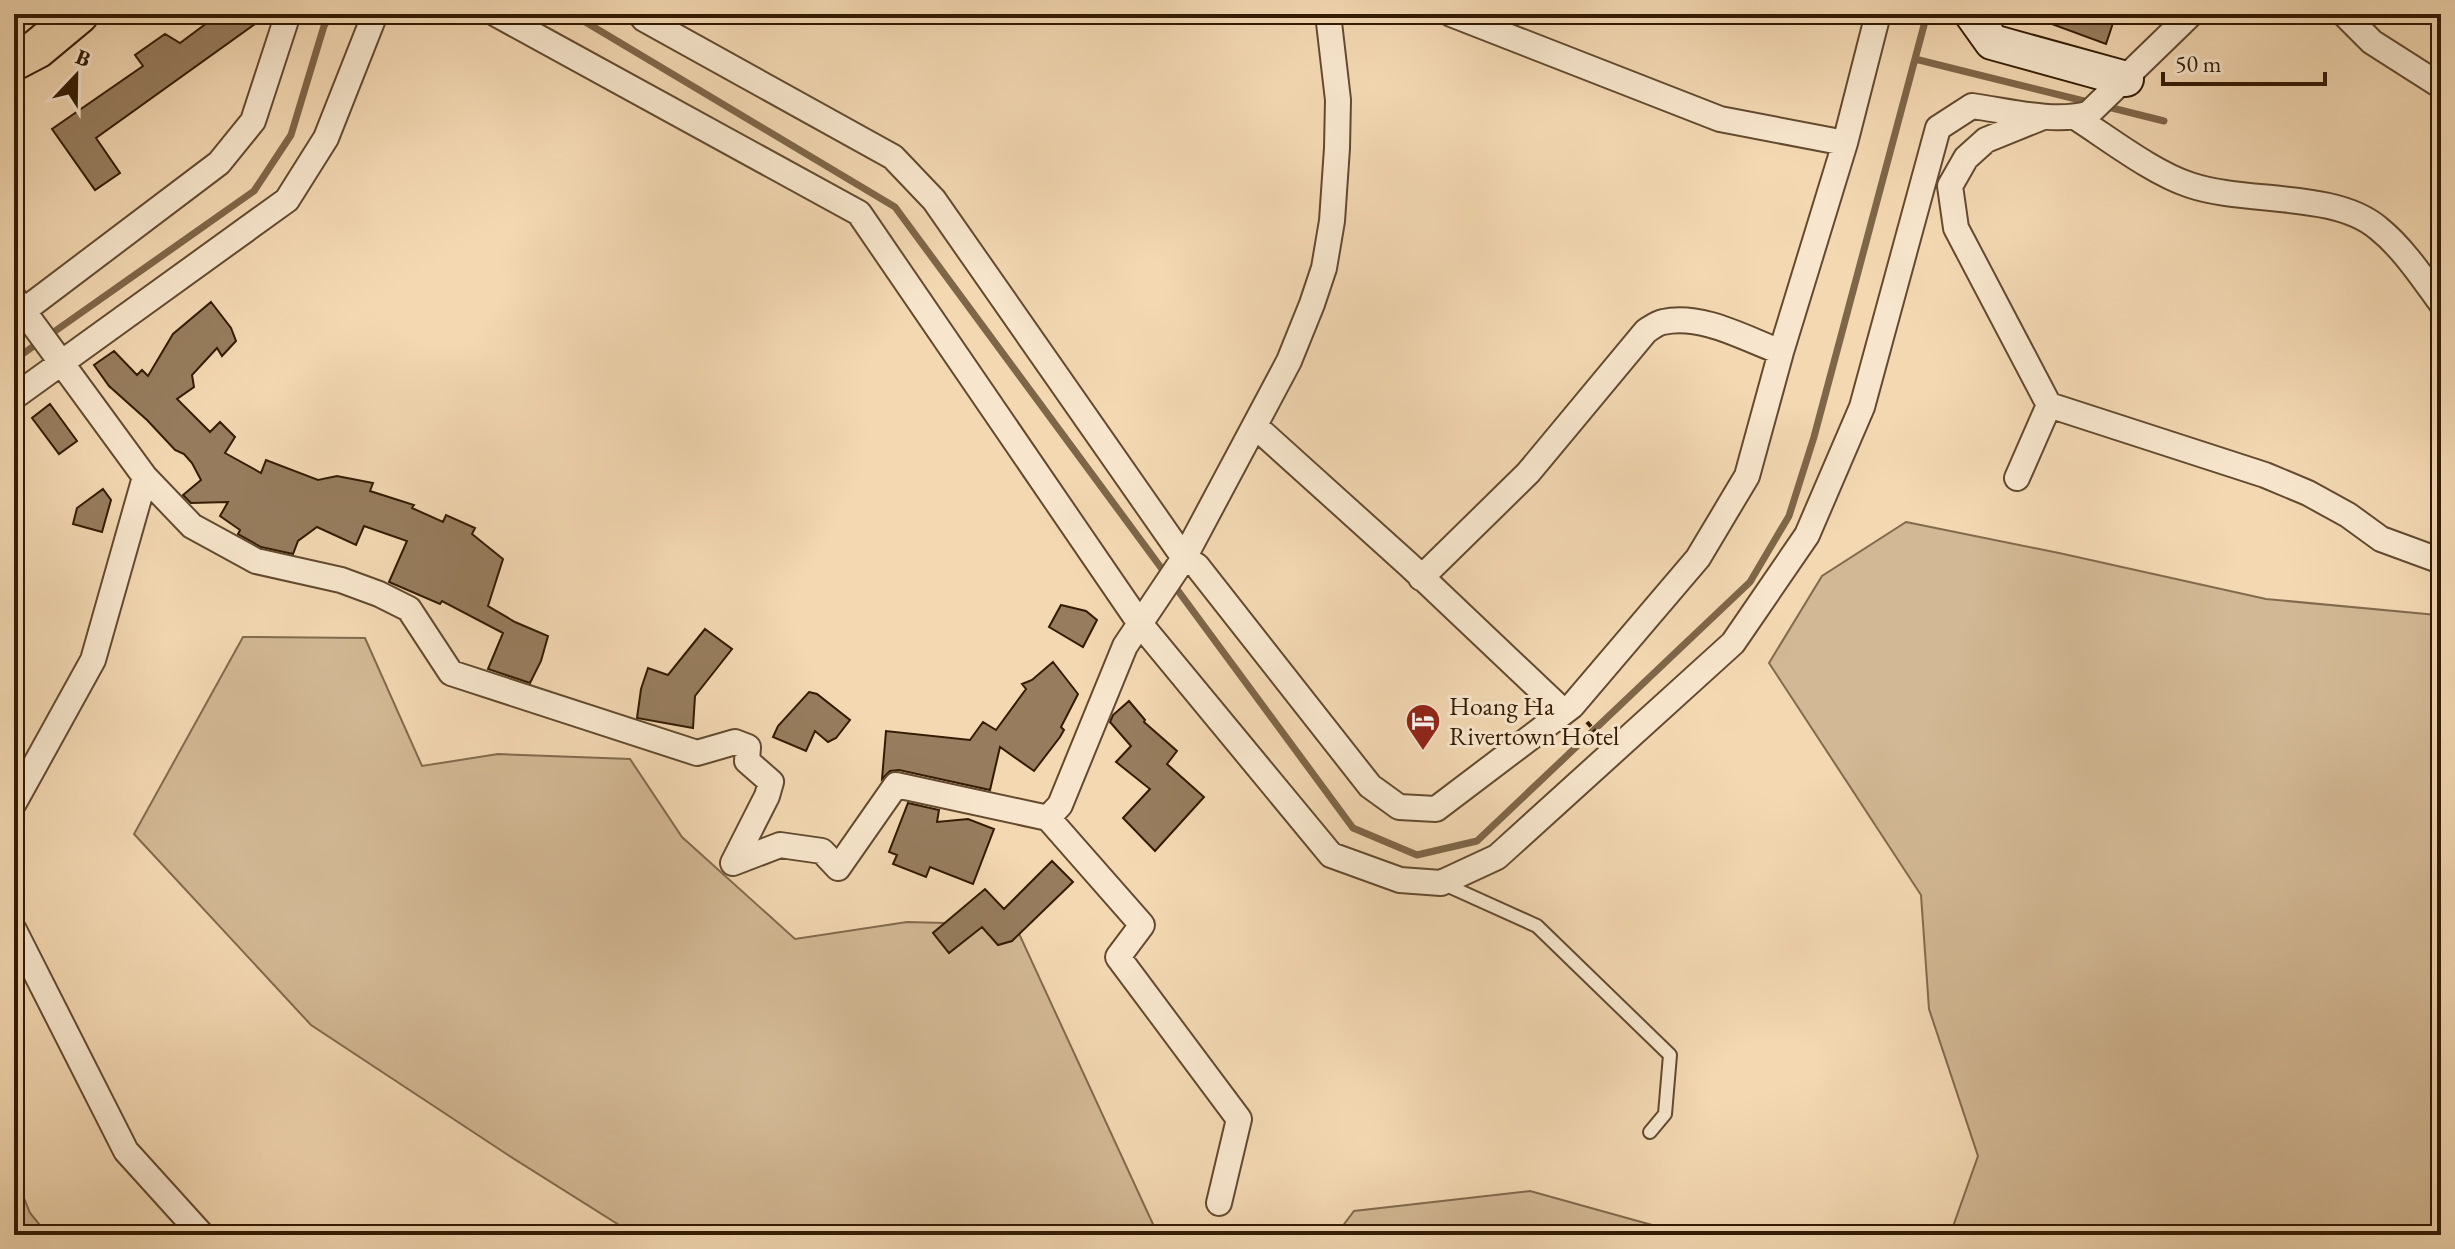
<svg xmlns="http://www.w3.org/2000/svg" width="2455" height="1249" font-family="'EB Garamond',serif">
<style>
.green{fill:#d2b894;stroke:#826a4c;stroke-width:2}
.lines{fill:none;stroke-linecap:round;stroke-linejoin:round}
.stream{stroke:#7f6648;stroke-width:7}
.building{fill:#977d5e;stroke:#331b03;stroke-width:2}
.lane-casing{stroke:#634a2f;stroke-width:16}
.street-casing{stroke:#634a2f;stroke-width:28}
.secondary-casing{stroke:#331b03;stroke-width:38}
.primary-casing{stroke:#331b03;stroke-width:42}
.path{stroke:#331b03;stroke-width:4;stroke-dasharray:6 4;stroke-linecap:butt}
.lane{stroke:#f7e6cd;stroke-width:12}
.street{stroke:#f7e6cd;stroke-width:24}
.secondary{stroke:#f7e6cd;stroke-width:34}
.primary{stroke:#f3d8b2;stroke-width:38}
.labels{text-anchor:middle;dominant-baseline:central;stroke-width:6;stroke-linejoin:round;paint-order:stroke}
.poi-label{font-size:26px;fill:#331b03;stroke:#f7e6cd;text-anchor:start}
</style>
<rect width="100%" height="100%" fill="#f3d8b2"/>
<filter id="stains"><feTurbulence type="fractalNoise" baseFrequency=".0025" numOctaves="4"/><feColorMatrix values="0 0 0 0 .2 0 0 0 0 .09 0 0 0 0 .02 0 0 0 .5 -.17"/></filter>
<radialGradient id="worn" r=".72"><stop offset=".6" stop-color="#630" stop-opacity="0"/><stop offset="1" stop-color="#630" stop-opacity=".3"/></radialGradient>
<path class="green" d="M1906,522l153,31 207,46 171,16 4,3v617h-491l28,-79 -49,-147 -8,-114 -152,-232 53,-87z
M243,637l122,1 57,128 76,-12 132,5 52,78 113,102 112,-17 39,1 63,-11 149,323h-523l-127,-80 -197,-130 -177,-191z
M14,1173l16,40 18,22h-34z
M1530,1191l158,44h-352l18,-24z"/>
<g class="lines">
<path class="stream" d="M572,14l323,193 458,621 64,27 60,-14 273,-259 39,-66 25,-79 113,-423
M1915,59l177,44
M2104,106l60,15
M14,360l240,-169 37,-56 33,-109 7,-12"/>
</g>
<path class="building" d="M219,14h50l-173,124 24,35 -25,17 -43,-61 91,-63 -8,-11 30,-21 15,9z
M2030,14h76l9,3 -9,27 -76,-28z
M211,302l20,26 5,13 -14,15 -5,-8 -25,27 2,12 -17,12 33,33 10,-10 15,15 -10,16 36,20 5,-13 52,20 19,-4 36,7 -3,8 44,14 -2,3 31,14 3,-7 29,13 -3,6 31,25 -15,47 27,16 33,14 -7,25 -11,22 -42,-14 15,-36 -61,-32 -2,3 -51,-22 18,-41 -43,-15 -8,19 -39,-18 -19,14 -5,13 -32,-7 -23,-13 2,-4 -20,-14 8,-14 -37,1 -8,-8 18,-15 -9,-17 -8,-9 -9,-4 -28,-30 -38,-34 -15,-21 20,-14 23,24 5,-5 6,6 25,-42z
M50,404l27,37 -18,13 -27,-36z
M103,489l8,11 -9,32 -29,-8 4,-16z
M1061,605l25,6 11,9 -14,27 -34,-20z
M705,629l27,20 -37,47 -2,32 -56,-10 4,-29 7,-21 20,7z
M1053,662l25,32 -17,33 3,3 -4,7 -26,34 -34,-24 -10,43 -91,-20 -9,1 -8,8 4,-48 84,9 13,-18 13,8 30,-41 -4,-5 10,-4z
M809,692l8,2 33,26 -14,18 -8,4 -13,-11 -9,20 -33,-14 5,-11z
M1129,701l16,19 -1,2 33,29 -10,13 37,33 -49,54 -32,-33 27,-29 -34,-27 15,-16 -21,-24 3,-7z
M908,803l31,7 -2,12 31,-3 26,10 -21,55 -43,-17 -4,10 -33,-13 4,-9 -8,-3z
M1052,861l21,21 -61,59 -14,4 -16,-18 -33,26 -16,-20 52,-44 19,20z"/>
<g class="lines">
<defs>
<path id="lane" d="M1444,884l93,42 133,129 -5,59 -15,18"/>
<path id="street" d="M496,14l363,199 282,412 190,230 69,25 41,3 56,-26 236,-214 74,-108 55,-128 76,-279 34,-22c37,5 80,17 116,8l103,-100
M640,14l4,5 249,138 41,43 250,358 13,8 173,220 29,21 37,2 136,-103 126,-148 49,-82 34,-124 64,-209
M1451,14l269,105 125,24 33,-129
M2344,14l28,28 69,44
M2043,117l-57,23 -20,18 -16,28 6,42 93,177 216,70 43,18 40,22 33,24 60,22
M2075,117c33,21 78,56 115,68 56,19 144,6 188,43 25,20 44,49 63,75
M14,298l131,179 47,49 64,35 85,19 38,14 30,15 42,64 246,80 38,-11 13,5 -1,14 24,21 -4,14 -34,67 47,-18 42,6 16,17 58,-83 152,33 12,-13 65,-159 59,-88 105,-197 23,-57 12,-36 8,-47 5,-73 1,-48 -10,-86
M14,318l205,-155 34,-42 35,-107
M14,397l273,-197 39,-62 49,-124
M1255,426l154,139 155,147
M2017,478l32,-73
M1421,578l107,-105 118,-142c5,-3 11,-8 17,-9 38,-9 83,17 118,30
M14,803l79,-143 52,-183
M1048,818l94,107 -24,32 121,162 -20,84
M14,930l112,221 76,84"/>
<path id="secondary" d="M1972,14l20,28 134,37"/>
<path id="primary" d="M14,61l23,-12 42,-35"/>
</defs>
<use href="#lane" class="lane-casing"/>
<use href="#street" class="street-casing"/>
<use href="#secondary" class="secondary-casing"/>
<use href="#primary" class="primary-casing"/>
<path class="path" d="M1587,722l13,15"/>
<use href="#lane" class="lane"/>
<use href="#street" class="street"/>
<use href="#secondary" class="secondary"/>
<use href="#primary" class="primary"/>
</g>
<defs>
<symbol id="hotel-pin" viewBox="-11 -11 22 30"><path d="M0 17L-7.5 6A9.5 9.5 0 1 1 7.5 6Z" fill="#8f2418" stroke="#f7e6cd"/><path d="M-6-4.5h1.5V1H6V5H4.5V3h-9V5H-6ZM-4 0a1.8 1.8 0 1 1 3.6 0ZM.5 0V-2.5h3Q6-2.5 6 0Z" fill="#fff"/></symbol>
</defs>
<g fill-rule="evenodd">
<use href="#hotel-pin" x="1403" y="701" width="40" height="54"/>
</g>
<g class="labels">
<g class="poi-label">
<text x="1449" y="706">Hoang Ha<tspan x="1449" dy="30">Rivertown Hotel</tspan></text>
</g>
</g>
<rect width="2455" height="1249" fill="none" stroke="#f3d8b2" stroke-width="48"/>
<rect x="16" y="16" width="2423" height="1217" fill="none" stroke="#331b03" stroke-width="4"/>
<rect x="24" y="24" width="2407" height="1201" fill="none" stroke="#331b03" stroke-width="2"/>
<g transform="translate(76 76) rotate(22)" stroke="#f7e6cd" stroke-width="6" paint-order="stroke">
<path d="M0-6L14 30L0 20L-14 30Z" fill="#331b03"/>
<text y="-12" font-size="22" font-weight="bold" text-anchor="middle" fill="#331b03">B</text>
</g>
<path d="M2163 72v12h162v-12" fill="none" stroke="#331b03" stroke-width="4"/>
<text x="2175" y="72" font-size="24" fill="#331b03" stroke="#f7e6cd" stroke-width="6" paint-order="stroke">50 m</text>
<rect width="100%" height="100%" filter="url(#stains)"/>
<rect width="100%" height="100%" fill="url(#worn)"/>
</svg>
